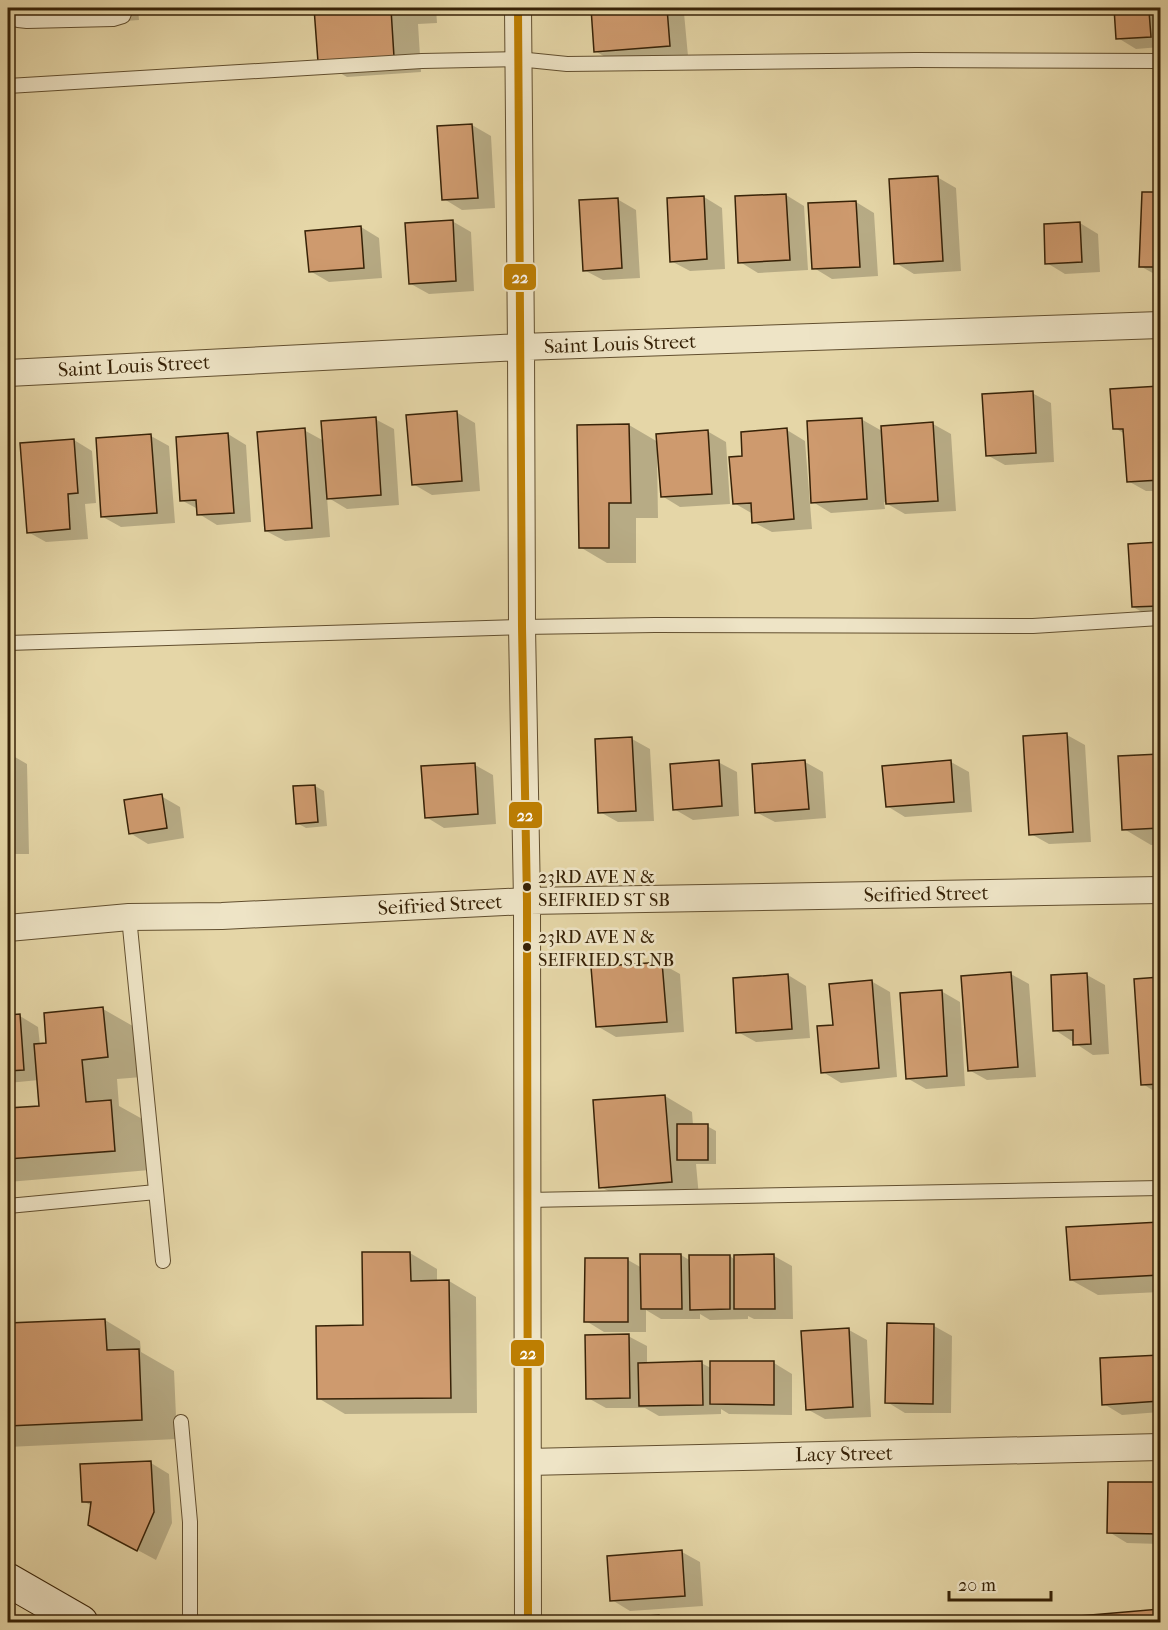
<svg xmlns="http://www.w3.org/2000/svg" width="1168" height="1630" font-family="'IM FELL French Canon',serif">
<style>
.shadow{fill:#0003}
.building{fill:#ce9a6e;stroke:#372207;stroke-width:1.5}
.lines{fill:none;stroke-linecap:round;stroke-linejoin:round}
.lane-casing{stroke:#624f2f;stroke-width:16}
.street-casing{stroke:#624f2f;stroke-width:28}
.secondary-casing{stroke:#372207;stroke-width:35}
.lane{stroke:#eee4c6;stroke-width:14}
.street{stroke:#eee4c6;stroke-width:26}
.secondary{stroke:#eee4c6;stroke-width:33}
.bus-1-casing{stroke:#eee4c6;stroke-width:12}
.bus-1{stroke:#bd7e02;stroke-width:8}
.bus-dot{fill:#372207;stroke:#eee4c6;stroke-width:2}
.labels{text-anchor:middle;dominant-baseline:central;stroke-width:5;stroke-linejoin:round;paint-order:stroke}
.bus-label{font-size:18px;fill:#372207;stroke:#eee4c6;text-anchor:start}
.street-label{font-size:20px;fill:#372207;stroke:#eee4c6}
.line-badge{stroke:#eee4c6;stroke-width:2}
.badge-label{font-size:16px;text-anchor:middle;font-weight:bold;fill:#fff}
</style>
<rect width="100%" height="100%" fill="#e5d6a7"/>
<filter id="stains"><feTurbulence type="fractalNoise" baseFrequency=".00333" numOctaves="4"/><feColorMatrix values="0 0 0 0 .2 0 0 0 0 .09 0 0 0 0 .02 0 0 0 .5 -.17"/></filter>
<radialGradient id="worn" r=".72"><stop offset=".6" stop-color="#630" stop-opacity="0"/><stop offset="1" stop-color="#630" stop-opacity=".3"/></radialGradient>
<path class="shadow" d="M27,8h111l1,12 -84,6 -27,-16z
M316,8h120l1,15 -19,1 3,48 -74,5 -28,-16z
M592,8h82l10,5 4,43 -74,6 -19,-11z
M1116,8h42v10l2,2v27l-24,2 -18,-11z
M472,125l19,11 4,72 -33,2 -18,-11 -5,-71z
M937,177l19,11 5,83 -47,3 -18,-11z
M1144,193l16,1v83l-20,-11z
M786,195l18,11 4,64 -50,3 -18,-11z
M704,197l18,11 3,61 -35,2 -19,-10z
M617,199l19,11 4,68 -37,2 -19,-10z
M856,202l18,11 4,63 -46,3 -18,-11z
M452,221l19,11 3,59 -45,3 -18,-10z
M1080,223l18,11 2,38 -35,2 -18,-11z
M361,227l18,11 3,40 -53,4 -19,-11z
M1160,388v103h-14l-18,-10 -3,-47 -10,-6 -3,-37z
M1032,393l19,10 3,59 -49,3 -18,-10z
M456,412l19,11 5,68 -48,4 -19,-11z
M375,419l19,10 5,76 -52,4 -20,-12 3,40 -45,4 -19,-10 38,-101 20,11z
M861,419l21,12 51,-7 18,10 5,77 -51,3 -21,-12 1,7 -54,4 -18,-11z
M629,425l29,17 49,-11 19,11 4,62 -50,3 -18,-11 -3,-41h-2l1,63h-22v45h-29l-27,-16 -2,-121z
M787,430l18,11 7,88 -40,3 -19,-10v-8l-19,-11 10,-45z
M228,434l18,11 5,77 -34,3 -18,-11 -1,-5 -17,-9z
M151,436l18,10 6,77 -54,4 -18,-10z
M74,440l18,11 4,52 -11,1 3,35 -42,3 -18,-10z
M8,448l2,1 4,65h-6z
M1160,544v73h-9l-18,-10 -4,-62z
M1067,735l18,10 6,97 -42,2 -18,-10z
M632,739l18,10 4,72 -36,1 -18,-10z
M8,753l19,11 2,90h-21z
M1160,756v88l-9,1 -27,-16 -4,-71z
M718,762l19,10 2,44 -46,4 -19,-11z
M805,762l18,10 3,46 -51,4 -19,-10z
M951,762l18,10 3,40 -67,5 -18,-11z
M475,765l18,10 3,49 -52,4 -18,-11z
M315,786l9,5 3,35 -21,2 -9,-5 -2,-35z
M161,796l19,11 4,31 -36,6 -18,-11z
M662,964l18,10 4,58 -68,5 -19,-11z
M1011,974l18,10 7,93 -49,3 -18,-10z
M788,975l18,11 4,52 -54,4 -18,-10z
M1087,975l18,10 4,69 -16,1 -38,-25z
M1160,979v116l-17,-11 -8,-104z
M871,981l19,11 7,85 -56,6 -18,-11 11,-45z
M941,991l19,11 5,84 -39,3 -19,-11z
M103,1009l35,20 4,48 -25,2 2,27 27,15 4,49 -142,12v-72l33,-3 -2,-27 -31,3v-66l12,-1 18,11 2,18 8,-1z
M665,1096l27,16 1,13 14,1 9,5v33h-20l3,33 -71,5 -27,-15z
M1160,1223v69l-62,3 -27,-15 -3,-52z
M410,1253l27,16v13l12,-1 27,16 1,116 -132,1 -27,-16 47,-71 -1,-73z
M681,1255l10,6 39,-5 5,4 39,-4 18,10 1,53h-39l-6,-3v3l-38,1 -10,-6v5h-39l-15,-9v22h-42l-18,-11 42,-61 14,8z
M105,1320l35,21 1,11 33,19 3,68 -169,8v-122z
M934,1326l18,10 -1,77h-46l-18,-11z
M849,1330l18,10 4,77 -46,2 -18,-10z
M628,1336l19,10v18l54,-1 10,5 63,-5 18,11v41l-63,-1 -8,-5v5l-62,2 -14,-8h-39l-18,-10z
M1160,1357v55l-38,3 -18,-11 -3,-44z
M151,1463l18,11 3,49 -16,37 -50,-27 -14,-27 -9,-5z
M1110,1483l50,1v60l-33,-1 -18,-11z
M682,1552l18,10 3,44 -73,5 -18,-11z
M1160,1611v11h-102v-2z
M658,1616l11,6h-69v-1z"/>
<path class="building" d="M26,8h54l-54,3z
M314,8h97l-20,1 3,48 -76,5z
M591,8h76l3,38 -76,6z
M1114,8h26l1,4 8,-1 2,26 -35,2z
M472,124l6,74 -36,2 -5,-74z
M938,176l5,85 -49,3 -5,-85z
M1142,192h18v75h-21z
M786,194l4,66 -52,3 -3,-67z
M704,196l3,63 -37,3 -3,-64z
M618,198l4,70 -39,3 -4,-71z
M856,201l4,66 -48,2 -4,-66z
M453,220l3,61 -47,3 -4,-61z
M1080,222l2,40 -37,2 -1,-40z
M361,226l3,42 -55,4 -4,-41z
M1160,386v94l-33,2 -4,-53h-10l-3,-40z
M1033,391l3,62 -50,3 -4,-62z
M457,411l5,70 -50,4 -6,-70z
M376,417l5,78 -54,4 -6,-78z
M862,418l5,81 -56,4 -4,-82z
M933,422l5,79 -52,3 -5,-78z
M629,424l2,79h-22v45h-30l-2,-123z
M305,428l7,100 -47,3 -8,-99z
M787,428l7,91 -42,4 -1,-20 -18,1 -4,-47 13,-1 -1,-24z
M708,430l4,64 -51,3 -5,-63z
M228,433l6,80 -37,2 -1,-15 -16,1 -4,-64z
M151,434l6,79 -56,4 -5,-79z
M74,439l4,54 -10,1 2,35 -43,4 -7,-90z
M1160,542v64l-28,1 -4,-63z
M1067,733l6,99 -44,3 -6,-99z
M632,737l4,74 -38,2 -3,-74z
M8,752h1l2,92h-3z
M1160,754v74l-38,2 -4,-74z
M719,760l3,46 -49,4 -3,-46z
M805,760l4,49 -54,4 -3,-49z
M951,760l3,42 -68,5 -4,-41z
M475,763l3,51 -53,4 -4,-52z
M315,785l3,37 -22,2 -3,-38z
M162,794l5,34 -38,6 -5,-34z
M662,962l5,60 -71,5 -5,-60z
M1011,972l7,95 -50,4 -7,-95z
M1087,973l4,71 -18,1v-15l-20,1 -2,-56z
M788,974l4,55 -56,4 -3,-55z
M1160,977v107l-19,1 -7,-106z
M872,980l7,88 -58,5 -4,-47 16,-1 -4,-41z
M942,990l5,86 -41,3 -6,-86z
M103,1007l5,50 -26,3 4,42 25,-2 4,51 -107,8v-51l31,-2 -5,-62 12,-1 -2,-30z
M20,1014l4,56 -16,1v-56z
M665,1095l7,87 -73,6 -6,-88z
M677,1124h31v36h-31z
M1160,1222v53l-90,5 -4,-53z
M362,1252h48l1,29 38,-1 2,118 -134,1 -1,-73 47,-1z
M640,1254h41l1,55h-41z
M774,1254l1,55h-41v-54z
M689,1255h41v54l-40,1z
M585,1258h43v64h-44z
M105,1319l2,31 32,-1 3,71 -134,6v-103z
M887,1323l47,1 -1,80 -48,-1z
M849,1328l4,79 -47,3 -5,-79z
M629,1334l1,64 -44,1 -1,-64z
M1160,1355v46l-58,4 -2,-47z
M702,1361l1,44 -64,1 -1,-43z
M710,1361h64v44l-64,-1z
M151,1461l3,51 -17,39 -49,-26 3,-23h-9l-2,-38z
M1108,1482h52v52l-53,-1z
M682,1550l3,46 -75,5 -3,-45z
M1160,1609v13h-103l-1,-4z
M659,1615v7h-60l-1,-2z"/>
<g class="lines">
<defs>
<path id="lane" d="M13,8l5,12 9,1 86,-2 10,-3 3,-8
M8,86l414,-25 96,-2 49,5 349,-4 244,1
M8,643l514,-16 133,-2 378,1 127,-8
M129,917l34,344
M527,1200l633,-12
M8,1206l148,-14
M181,1422l9,100v100"/>
<path id="street" d="M518,8l3,339 1,280 5,274 1,721
M8,373l513,-26 639,-22
M8,928l121,-11 93,-1 305,-15 633,-11
M528,1462l632,-15"/>
<path id="secondary" d="M8,1580l73,42"/>
</defs>
<use href="#lane" class="lane-casing"/>
<use href="#street" class="street-casing"/>
<use href="#secondary" class="secondary-casing"/>
<use href="#lane" class="lane"/>
<use href="#street" class="street"/>
<use href="#secondary" class="secondary"/>
<defs>
<path id="bus-1" d="M518,8l4,619 5,274 1,721"/>
</defs>
<use href="#bus-1" class="bus-1-casing"/>
<use href="#bus-1" class="bus-1"/>
</g>
<g class="bus-dot">
<circle cx="527" cy="887" r="5"/>
<circle cx="527" cy="947" r="5"/>
</g>
<g class="labels">
<g class="bus-label">
<text x="538" y="877">23RD AVE N &amp;<tspan x="538" dy="23">SEIFRIED ST SB</tspan></text>
<text x="538" y="937">23RD AVE N &amp;<tspan x="538" dy="23">SEIFRIED ST NB</tspan></text>
</g>
<g class="street-label">
<text transform="translate(620 344) rotate(-2)">Saint Louis Street</text>
<text transform="translate(134 366) rotate(-3)">Saint Louis Street</text>
<text transform="translate(926 894) rotate(-1)">Seifried Street</text>
<text transform="translate(440 905) rotate(-3)">Seifried Street</text>
<text transform="translate(844 1454) rotate(-1)">Lacy Street</text>
</g>
</g>
<g class="line-badge">
<rect x="503" y="263" width="34" height="28" rx="6" fill="#bd7e02"/>
<rect x="508" y="801" width="35" height="28" rx="6" fill="#bd7e02"/>
<rect x="510" y="1339" width="35" height="28" rx="6" fill="#bd7e02"/>
</g>
<g class="badge-label">
<text x="520" y="283">22</text>
<text x="525" y="821">22</text>
<text x="528" y="1359">22</text>
</g>
<rect width="1168" height="1630" fill="none" stroke="#e5d6a7" stroke-width="30"/>
<rect x="9" y="9" width="1150" height="1612" fill="none" stroke="#372207" stroke-width="3"/>
<rect x="15" y="15" width="1138" height="1600" fill="none" stroke="#372207" stroke-width="1.5"/>
<path d="M949 1591v9h102v-9" fill="none" stroke="#372207" stroke-width="3"/>
<text x="958" y="1591" font-size="18" fill="#372207" stroke="#eee4c6" stroke-width="4.5" paint-order="stroke">20 m</text>
<rect width="100%" height="100%" filter="url(#stains)"/>
<rect width="100%" height="100%" fill="url(#worn)"/>
</svg>
